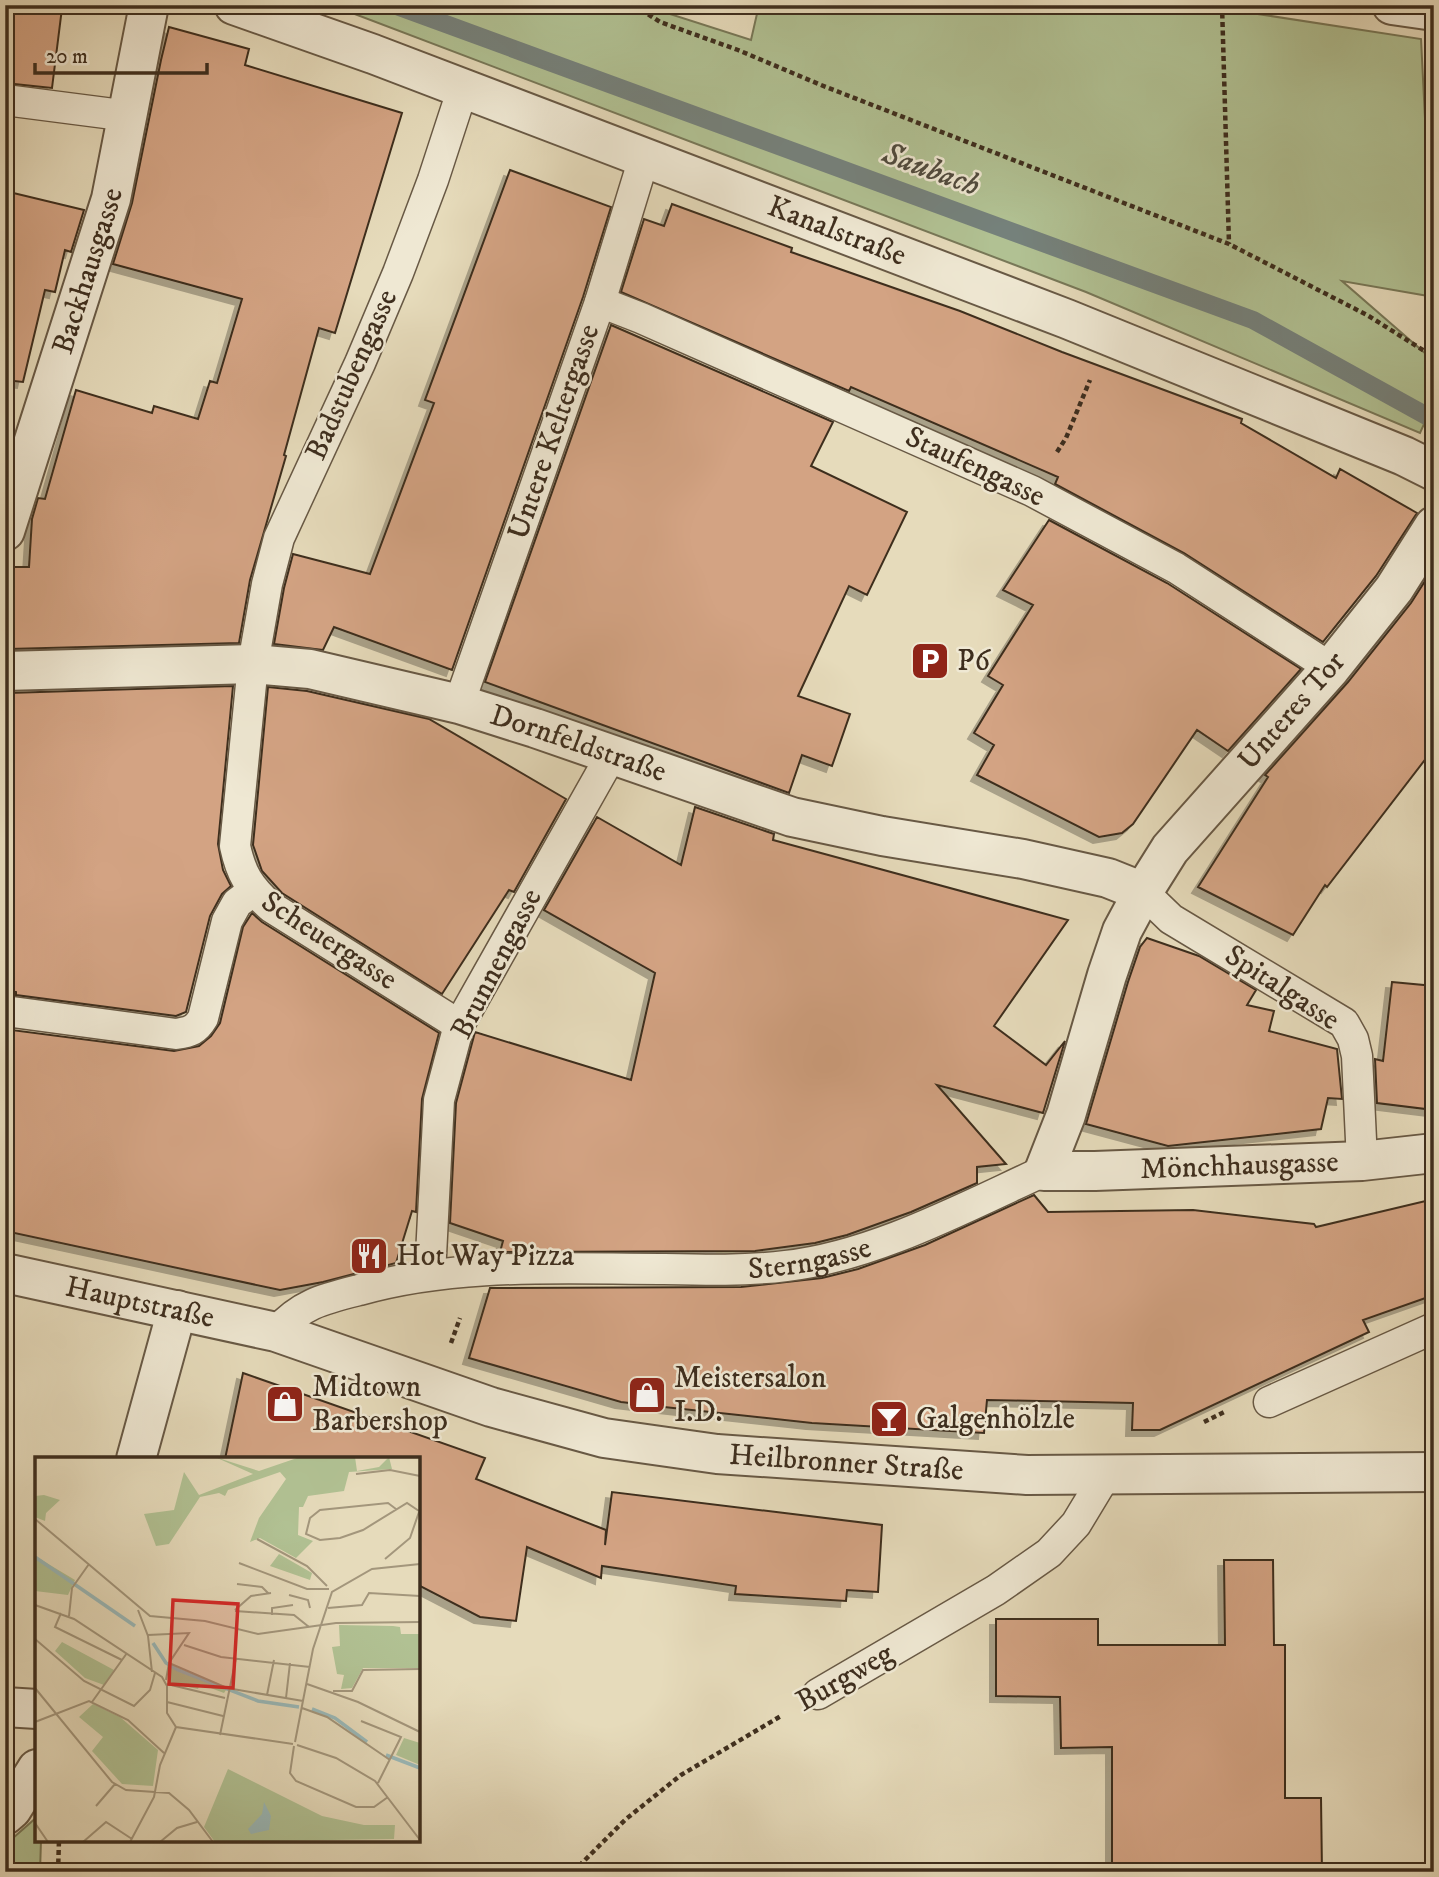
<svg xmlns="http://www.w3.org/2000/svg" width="1439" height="1877" font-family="'IM FELL DW Pica',serif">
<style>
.green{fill:#b1c193;stroke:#787858;stroke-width:2}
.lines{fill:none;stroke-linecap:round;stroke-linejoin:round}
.stream{stroke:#75817b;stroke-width:18}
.building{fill:#d3a383;stroke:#3e2e1e;stroke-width:2;filter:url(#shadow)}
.service-casing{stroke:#685945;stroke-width:33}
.minor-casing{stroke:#685945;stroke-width:42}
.tertiary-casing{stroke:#685945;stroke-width:42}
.path{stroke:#3e2e1e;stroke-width:4.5;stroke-dasharray:5 3.5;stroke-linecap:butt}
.service{stroke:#efe8d3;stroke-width:30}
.minor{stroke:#efe8d3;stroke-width:38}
.tertiary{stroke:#efe8d3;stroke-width:38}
.labels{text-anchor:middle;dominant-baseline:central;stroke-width:5;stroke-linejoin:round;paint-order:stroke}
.street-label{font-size:30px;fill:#3e2e1e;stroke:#efe8d3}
.poi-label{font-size:30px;fill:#3e2e1e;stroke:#efe8d3;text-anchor:start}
.water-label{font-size:32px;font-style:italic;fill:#504a3d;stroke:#efe8d3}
.inset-river{fill:none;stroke:#9ab9b9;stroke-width:3.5}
.inset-road{fill:none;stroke:#a3967c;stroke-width:2}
.view{fill:#d62828;fill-opacity:0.15;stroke:#d62828;stroke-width:3.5}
.inset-edge{fill:none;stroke:#3e2e1e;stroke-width:3.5}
</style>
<defs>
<filter id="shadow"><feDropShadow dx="-6" dy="6" stdDeviation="0" flood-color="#0004"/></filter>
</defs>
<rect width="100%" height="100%" fill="#e6dbbb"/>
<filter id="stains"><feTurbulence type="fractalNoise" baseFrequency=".00286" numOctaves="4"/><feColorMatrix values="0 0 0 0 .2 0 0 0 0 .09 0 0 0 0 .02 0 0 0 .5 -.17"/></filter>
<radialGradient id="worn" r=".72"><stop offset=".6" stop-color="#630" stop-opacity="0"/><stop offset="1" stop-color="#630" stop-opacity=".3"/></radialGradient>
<path class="green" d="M331,5h311l109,35 8,-35h440l222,34 13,258 -92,-16 92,80v41l-14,31 -334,-141z
M37,1817v23h4l-1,32h-35v-27z"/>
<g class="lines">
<path class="stream" d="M394,5l859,315 181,100"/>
</g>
<path class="building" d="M5,5h33l24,3 -10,80 -47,-5z
M169,27l80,22 -4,16 157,48 -67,220 -16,-5 -35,127 2,1 -36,124 -11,63 -231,6v-82h21l3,-48 6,-21 7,1 31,-109 76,23 2,-7 44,13 12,-38 7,2 25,-84 -129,-35 19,-61 29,-143z
M510,170l101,37 -28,90 -131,373 -118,-43 -11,23 -49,-6 10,-56 9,-34 77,20 64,-171 -9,-3z
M5,191l79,19 -13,42 -6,-2 -10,42 -10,-2 -22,92 -18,-2z
M672,204l120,44 -1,4 169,59 102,41 180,67 -1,4 95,55 4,-9 77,44 -41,63 -53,66 -139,-89 -129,-69 3,-7 -207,-90 -2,4 -228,-99 23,-73 20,7z
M611,325l222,97 -22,44 96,46 -40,83 -18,-9 -51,110 52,18 -18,52 -30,-11 -13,38 -304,-111z
M1049,520l118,63 134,86 -73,82 -31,-21 -64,94 -11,9 -23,4 -122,-62 17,-30 -20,-12 29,-48 -15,-9 45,-71 -30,-15z
M1434,567v181l-107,139 -2,-2 -32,50 -95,-48 70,-110 -3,-2 83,-93 63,-79z
M233,686l-15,158 5,26 8,16 -9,8 -12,22 -24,96 -10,4 -160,-21v-3l-11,-2v-276h3v-21z
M268,687l39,4 122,28 137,80 -52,93 -5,-2 -67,104 -160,-101 -20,-22 -9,-26z
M695,807l79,27 -1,6 295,80 -74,106 52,39 19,-24 -22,72 -106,-28 69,79 -29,3v16l-66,29 -64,23 -32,8 -60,8 -255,1 3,-11 -53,-18 6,-120 19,-71 156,48 24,-107 -111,-63 53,-93 84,48z
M252,913l10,9 177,111 -17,66 -6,113 -4,-1 -16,52 -73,19 -43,8 -275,-59v-151l7,-50 162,21 25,-5 12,-10 9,-13 23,-96z
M1147,938l52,18 57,34 -9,15 27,6 -5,20 68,18 5,50 -14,-1 -7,31 -153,17 -82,-22 42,-142 12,-35z
M1392,982l42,4v124l-57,-7 -2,-44 8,2z
M1034,1195l14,17 145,-2 121,14 2,3 118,-28v96l-71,25 6,12 -209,98h-28l1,-27 -146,-3 -3,33 -172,-10 -148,-16 -43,-5 -152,-44 21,-70 251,-1 81,-9 36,-9 67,-24z
M243,1373l242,85 -9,21 130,51 -1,15 7,-53 270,33 -4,67 -31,-2 -1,11 -111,-7 1,-8 -134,-20 -1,12 -74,-31 -11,74 -36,-4 -62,-32v-126h-193z
M1224,1560h49l1,85h11v153h36l1,74h-210v-125l-51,1 -1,-51 -64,-1v-77h102v26h127z"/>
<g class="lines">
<defs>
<g id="service">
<path d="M5,100l124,16"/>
<path d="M600,302l41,16 391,173 144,77 155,100"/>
<path d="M459,704l141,-402 44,-144"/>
<path d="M1143,892l28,27 173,104 9,16 4,17 5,105"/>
<path d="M5,1011l171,23c14,-2 20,-4 27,-16l24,-97 10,-18 16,-12"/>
<path d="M459,1025l-188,-118c-22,-20 -30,-33 -36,-61l18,-182 14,-80 12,-46 81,-175 38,-90 35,-93 30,-92"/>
<path d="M430,1275l9,-175 20,-75 153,-271"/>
<path id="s1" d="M276,1332c25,-28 47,-33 83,-42 99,-28 203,-21 305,-21 41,1 82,2 122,-3 88,-10 177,-58 258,-95"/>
<path d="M1269,1402l165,-74"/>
<path d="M818,1694l178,-104 53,-37 27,-29 29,-48"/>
</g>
<g id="minor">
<path id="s2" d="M234,5l139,49 694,265 337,137 30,15"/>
<path d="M1392,5l42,6"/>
<path id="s3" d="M1434,526l-40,63 -63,79 -161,181 -27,43 -21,39 -15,44 -41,140 -22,56h51l267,-10 72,-8"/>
<path id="s4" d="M5,531l106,-332 38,-194"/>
<path id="s5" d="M5,671l248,-7 57,5 149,35 76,24 257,89 90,19 141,23 85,19 35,14"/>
<path d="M136,1459l41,-149"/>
<path d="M5,1707l32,2"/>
<path d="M5,1815l7,-6 25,-40"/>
</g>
<g id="tertiary">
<path id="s6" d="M5,1273l271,59 215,75 113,31 113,16 310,21 407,-3"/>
</g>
</defs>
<use href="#service" class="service-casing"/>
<use href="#minor" class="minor-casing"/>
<use href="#tertiary" class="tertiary-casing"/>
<path class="path" d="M634,5l26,17 78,28 83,35 408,159 138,71 67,42
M1222,5l7,239
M1057,452l9,-14 24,-58
M451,1343l9,-25
M1204,1422l20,-10
M58,1872l1,-32
M573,1872l53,-53 55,-44 100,-59"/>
<use href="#service" class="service"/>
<use href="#minor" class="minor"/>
<use href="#tertiary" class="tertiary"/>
</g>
<defs>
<symbol id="parking-square" viewBox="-11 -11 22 22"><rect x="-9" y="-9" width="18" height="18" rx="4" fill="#8f2418" stroke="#efe8d3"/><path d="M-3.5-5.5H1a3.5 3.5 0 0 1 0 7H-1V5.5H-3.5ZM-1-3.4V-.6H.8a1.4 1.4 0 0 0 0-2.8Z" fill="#fff"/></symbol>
<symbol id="restaurant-square" viewBox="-11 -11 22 22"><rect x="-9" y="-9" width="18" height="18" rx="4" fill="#8f2418" stroke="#efe8d3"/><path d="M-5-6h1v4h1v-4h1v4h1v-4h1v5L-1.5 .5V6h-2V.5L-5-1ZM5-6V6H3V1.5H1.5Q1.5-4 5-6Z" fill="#fff"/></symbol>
<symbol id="shop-square" viewBox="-11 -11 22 22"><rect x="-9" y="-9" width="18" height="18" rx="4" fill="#8f2418" stroke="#efe8d3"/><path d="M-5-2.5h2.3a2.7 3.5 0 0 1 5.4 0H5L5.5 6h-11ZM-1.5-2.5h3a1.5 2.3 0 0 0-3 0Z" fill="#fff"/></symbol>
<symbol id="bar-square" viewBox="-11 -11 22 22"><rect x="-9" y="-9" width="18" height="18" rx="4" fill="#8f2418" stroke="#efe8d3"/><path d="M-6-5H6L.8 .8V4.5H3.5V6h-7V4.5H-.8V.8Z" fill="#fff"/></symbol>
</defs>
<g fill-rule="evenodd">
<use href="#parking-square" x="908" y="639" width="44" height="44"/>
<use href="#restaurant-square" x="347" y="1234" width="44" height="44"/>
<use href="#shop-square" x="625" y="1373" width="44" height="44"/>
<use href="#shop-square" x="263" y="1382" width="44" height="44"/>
<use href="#bar-square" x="867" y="1397" width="44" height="44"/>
</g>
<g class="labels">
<g class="street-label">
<text stroke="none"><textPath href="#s2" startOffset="644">Kanalstraße</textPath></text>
<text stroke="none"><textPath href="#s4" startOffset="273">Backhausgasse</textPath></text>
<text transform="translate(352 375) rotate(-66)">Badstubengasse</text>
<text transform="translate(554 432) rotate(-71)">Untere Keltergasse</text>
<text transform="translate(975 467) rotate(25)">Staufengasse</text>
<text transform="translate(1292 711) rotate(-49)">Unteres Tor</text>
<text stroke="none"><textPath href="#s5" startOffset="584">Dornfeldstraße</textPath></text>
<text transform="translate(329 941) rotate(33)">Scheuergasse</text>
<text transform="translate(497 964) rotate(-63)">Brunnengasse</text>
<text transform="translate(1282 988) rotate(33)">Spitalgasse</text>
<text stroke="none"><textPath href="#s3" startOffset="961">Mönchhausgasse</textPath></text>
<text stroke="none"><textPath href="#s1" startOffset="548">Sterngasse</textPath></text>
<text stroke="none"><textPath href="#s6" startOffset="138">Hauptstraße</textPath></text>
<text stroke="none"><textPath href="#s6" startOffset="866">Heilbronner Straße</textPath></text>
<text transform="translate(845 1678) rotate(-30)">Burgweg</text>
</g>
<g class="poi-label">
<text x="957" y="661">P6</text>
<text x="396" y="1256">Hot Way Pizza</text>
<text x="674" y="1378">Meistersalon<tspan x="674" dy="34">I.D.</tspan></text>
<text x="312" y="1387">Midtown<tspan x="312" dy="34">Barbershop</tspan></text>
<text x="916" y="1419">Galgenhölzle</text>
</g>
<g class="water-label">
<text transform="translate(931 170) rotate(20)">Saubach</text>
</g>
</g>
<g transform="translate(35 1457)">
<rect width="385" height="385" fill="#e6dbbb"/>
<path d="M180,0l44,14 41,-14h55l2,14 22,-4 10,-10 3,12 -43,3 -5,19 -36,5 -5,11h-4l-1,28 15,6 -17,17 -36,-20 -10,4 9,-24 27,-39 -6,-7 -52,18 -3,6 -6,-3 -19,4 -31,47 -13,2 -12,-32 30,-4 10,-38 15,23 54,-21zM9,38l16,5 -14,13 -1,8 -10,-4v-21zM244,97l33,19 -2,7 -40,-14zM0,99l40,24 -7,15 -33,-4zM304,168l54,1 7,1 1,7h19v34h-57l-11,20 -11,1 3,-14 -7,-1 -5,-27 8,-1zM27,185l52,28 -10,15 -19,-7 -30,-27zM136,208l55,25 -2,3 -24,-9 -2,5 -28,-6zM58,247l27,13 38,33 -5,36 -31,-2 -30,-33 11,-14 -24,-20zM369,281l16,5v22l-24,-10zM193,312l94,47 42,9h31l-1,14 -179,3 -11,-15z" fill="#b1c193"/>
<path d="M229,345l7,14 -2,14 -18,4 -3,-5 14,-15z" fill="#9ab9b9"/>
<path class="inset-river" d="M0,100l100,69M118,186l13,20 12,7 80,31 41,6M277,252l23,9 32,24M351,298l34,13"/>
<path class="inset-road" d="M321,17l34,-4 30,6M361,52l-8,-6 -68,7 -10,8 -4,16 14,6 20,-2 23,-8 44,-27 12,8M0,62l115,97 55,5 53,13 78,-11 84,-1M222,82l50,27 20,20M350,102l25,-21 9,-26M204,106l68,26h22M202,127l25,3 6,6M254,138l19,5 2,8M0,148l39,14 88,58 5,9v27l9,14 117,17M293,151l34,-3 7,-12 51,3M103,153l10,26 4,36M200,153l16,-14 20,-3M200,154l59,4 15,12M26,156l-6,14 67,33M237,158v-7l21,-3M34,159l3,-28 17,-24M113,178l41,-2 -20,30 -3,17M0,182l49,42 50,25 16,-16 5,-17M149,188l37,12 89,10M134,206l58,25 76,13M132,227l58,14M272,227l51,18 62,30M0,231l77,94 14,8 43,3 20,17 24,32M298,234h19l11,-21 57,-1M232,238l7,-35M251,241l4,-35M57,245l35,-49M132,245l56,14M267,251l25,9 63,43M326,264l40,16 -23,46M0,265l54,-21 39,19 36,33M185,278l16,-77M260,285l18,-93 19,-57 40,-23 48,-5M262,288l39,13 39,23 45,59M259,289l-4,27 6,8 60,26h18l14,-10M61,349l19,-22M0,366l13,19M48,385l23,-20 26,17M95,385l24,-45 6,-32 16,-38M125,385l17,-14 20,-6"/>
<path class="view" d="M138,143l65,4 -5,84 -64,-4z"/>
<rect width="385" height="385" class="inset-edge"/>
</g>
<rect width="1439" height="1877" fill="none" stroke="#e6dbbb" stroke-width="28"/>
<rect x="7" y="7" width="1425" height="1863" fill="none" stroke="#3e2e1e" stroke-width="3.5"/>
<rect x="14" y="14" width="1411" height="1849" fill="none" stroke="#3e2e1e" stroke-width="2"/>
<path d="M35 63v10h172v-10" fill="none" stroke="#3e2e1e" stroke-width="3.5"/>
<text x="46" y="63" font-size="21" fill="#3e2e1e" stroke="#efe8d3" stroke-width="5" paint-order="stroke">20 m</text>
<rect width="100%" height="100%" filter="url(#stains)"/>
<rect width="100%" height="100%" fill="url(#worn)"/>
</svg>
